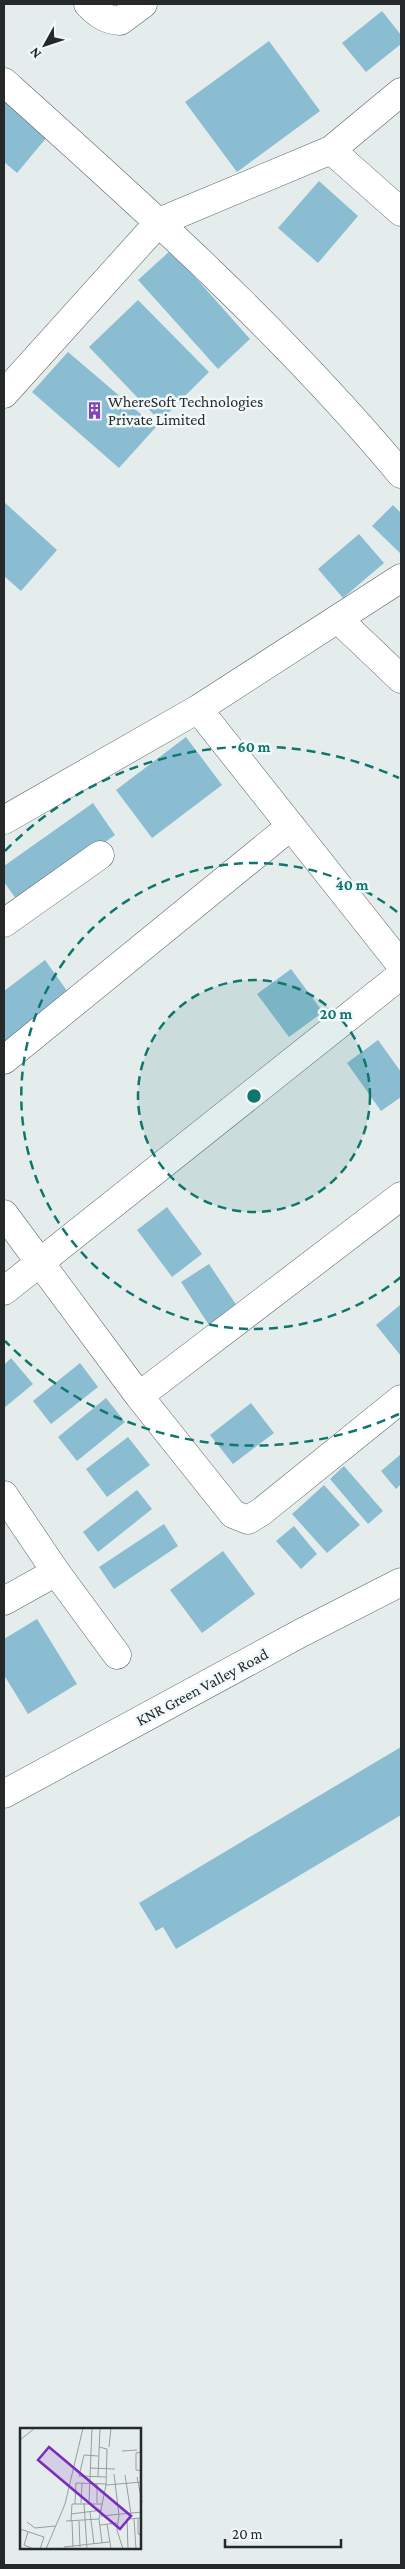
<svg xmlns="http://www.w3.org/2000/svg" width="405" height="2569" font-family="'Crimson Pro',serif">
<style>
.building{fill:#8abdd2}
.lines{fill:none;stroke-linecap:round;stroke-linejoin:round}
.pedestrian-casing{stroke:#5d6364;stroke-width:29}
.minor-casing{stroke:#5d6364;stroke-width:29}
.tertiary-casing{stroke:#5d6364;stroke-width:29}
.pedestrian{stroke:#fff;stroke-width:28}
.minor{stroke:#fff;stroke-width:28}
.tertiary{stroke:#fff;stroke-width:28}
.ring{fill:none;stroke:#0f766e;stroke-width:2.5;stroke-dasharray:9 6}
.labels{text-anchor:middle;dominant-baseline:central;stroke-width:5;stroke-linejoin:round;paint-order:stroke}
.poi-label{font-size:16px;fill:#262929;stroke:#f2f9fa;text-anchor:start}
.street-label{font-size:16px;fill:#262929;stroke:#f2f9fa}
.inset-road{fill:none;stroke:#989e9e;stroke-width:1}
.view{fill:#7b2cbf;fill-opacity:0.15;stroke:#7b2cbf;stroke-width:2.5}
.inset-edge{fill:none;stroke:#262929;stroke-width:2.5}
.centre{fill:#0f766e;stroke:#f2f9fa;stroke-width:2.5}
.ring-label{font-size:15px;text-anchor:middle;font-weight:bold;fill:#0f766e;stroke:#f2f9fa;stroke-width:5;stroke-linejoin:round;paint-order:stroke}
</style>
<rect width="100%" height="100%" fill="#e4ecec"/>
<path class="building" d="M382,11l19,24v9l-35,28 -24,-29z
M269,41l51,70 -83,61 -52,-70z
M4,91l48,40 -35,42 -13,-11z
M319,181l39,35 -40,47 -40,-35z
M171,250l79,89 -32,30 -80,-89z
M138,300l71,72 -49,49 -71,-74z
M68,352l88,75 -37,41 -87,-76z
M4,502l53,48 -36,41 -17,-15z
M393,505l8,8 -1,40 -28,-27z
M359,534l25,29 -41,35 -25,-29z
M186,737l36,48 -70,53 -36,-48z
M93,803l22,32 -96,68 -15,-21v-16z
M45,960l25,35 -66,50v-54z
M291,969l32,43 -34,25 -32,-43z
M378,1040l23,32v25l-20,14 -34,-48z
M167,1207l35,47 -30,23 -35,-47z
M209,1264l28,42 -28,19 -28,-43z
M400,1305l1,2v49l-25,-31z
M11,1358l22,26 -29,24v-43z
M80,1363l18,24 -47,37 -18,-23z
M106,1398l19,24 -48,39 -19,-24z
M251,1403l23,30 -41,31 -23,-29z
M128,1437l22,28 -43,32 -21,-28z
M401,1454v30l-5,5 -15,-18z
M344,1466l39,45 -15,13 -38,-45z
M324,1485l36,40 -33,28 -35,-39z
M137,1490l15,19 -54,43 -15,-20z
M164,1524l14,22 -64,43 -15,-22z
M294,1526l23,28 -16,15 -25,-28z
M223,1551l32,43 -53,39 -32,-43z
M37,1619l40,65 -49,30 -24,-39v-36z
M401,1747v68l-225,134 -13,-22 -7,4 -17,-28z"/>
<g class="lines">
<defs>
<path id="pedestrian" d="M88,4c10,10 17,16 32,17l23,-17"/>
<path id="minor" d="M4,82c138,124 278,249 397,392
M331,150l70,62
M4,394l155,-172 172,-72 70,-58
M339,620l62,59
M198,709l203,256
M4,820l194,-111 203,-131
M4,923l96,-68
M4,1060l287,-234
M4,1214l135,182 94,118 15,6 13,-8 140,-113
M4,1291l397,-316
M139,1396l262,-200
M4,1495l52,77 -52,29
M56,1572l61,83"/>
<path id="tertiary" d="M4,1794l297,-161 100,-51"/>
</defs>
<use href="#pedestrian" class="pedestrian-casing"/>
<use href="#minor" class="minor-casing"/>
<use href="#tertiary" class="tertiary-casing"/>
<use href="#pedestrian" class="pedestrian"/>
<use href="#minor" class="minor"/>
<use href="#tertiary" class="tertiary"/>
</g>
<circle cx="254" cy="1096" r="116" fill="#0f766e" fill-opacity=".12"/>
<g class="ring">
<circle cx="254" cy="1096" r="116"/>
<path d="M401 1277A233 233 0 1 1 401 915"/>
<path d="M399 1414A349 349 0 0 1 5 1341M5 851A349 349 0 0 1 399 778"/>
</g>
<defs>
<symbol id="building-bare" viewBox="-9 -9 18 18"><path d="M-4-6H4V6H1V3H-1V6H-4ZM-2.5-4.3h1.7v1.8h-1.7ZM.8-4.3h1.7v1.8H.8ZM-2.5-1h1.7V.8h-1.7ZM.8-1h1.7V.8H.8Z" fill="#8641b4" stroke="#f2f9fa" stroke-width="2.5" paint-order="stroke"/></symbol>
</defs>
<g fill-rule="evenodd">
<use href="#building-bare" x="82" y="398" width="25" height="25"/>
</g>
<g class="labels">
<g class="poi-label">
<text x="108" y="401">WhereSoft Technologies<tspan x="108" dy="18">Private Limited</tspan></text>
</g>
<g class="street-label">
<text transform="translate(202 1687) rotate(-28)">KNR Green Valley Road</text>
</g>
</g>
<g transform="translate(20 2428)">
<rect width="121" height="121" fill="#e4ecec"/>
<path class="inset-road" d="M0,12l15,-12M79,19l8,2 -1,36 -7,34 3,24M89,19l2,-19M102,23l15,-1M122,24l-6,1v17l6,1M78,28l-14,-1 -5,21 27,1M70,40l25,1M94,46l5,41 -2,15 6,19M105,47l6,39M78,48l2,-48M117,49l5,25M86,57l36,-3M61,75l1,-20M64,75l3,46M69,75l3,-75M77,75v-19M55,76l1,-21 30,1M70,84l4,32M51,86l31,-4M81,88l41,-4M114,91l2,30M118,91v15l4,1M46,93l33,-2M51,93l1,-17h31M52,93l1,26M59,93l1,26M7,94l8,6 20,-2M87,96l4,25M80,97l17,-2M0,101l24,8 -4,12M8,104l-4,13 10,4M44,119l45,-5M26,121l19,-45 18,-76M108,121l-1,-30 15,-1"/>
<path class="view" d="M29,19l82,69 -11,13 -82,-69z"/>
<rect width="121" height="121" class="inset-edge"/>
</g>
<circle cx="254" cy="1096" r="8" class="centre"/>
<g class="ring-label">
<text x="254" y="752">60 m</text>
<text x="352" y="890">40 m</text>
<text x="336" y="1019">20 m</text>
</g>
<rect width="405" height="2569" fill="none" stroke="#262929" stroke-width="10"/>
<g transform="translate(45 45) rotate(230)" stroke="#f2f9fa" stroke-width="4" paint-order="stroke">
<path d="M0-4L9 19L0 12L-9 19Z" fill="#262929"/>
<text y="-8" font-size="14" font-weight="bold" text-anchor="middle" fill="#262929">N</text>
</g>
<path d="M225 2539v8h116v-8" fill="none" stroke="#262929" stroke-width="2.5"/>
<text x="232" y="2539" font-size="15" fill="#262929" stroke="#f2f9fa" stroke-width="4" paint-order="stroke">20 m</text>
</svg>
